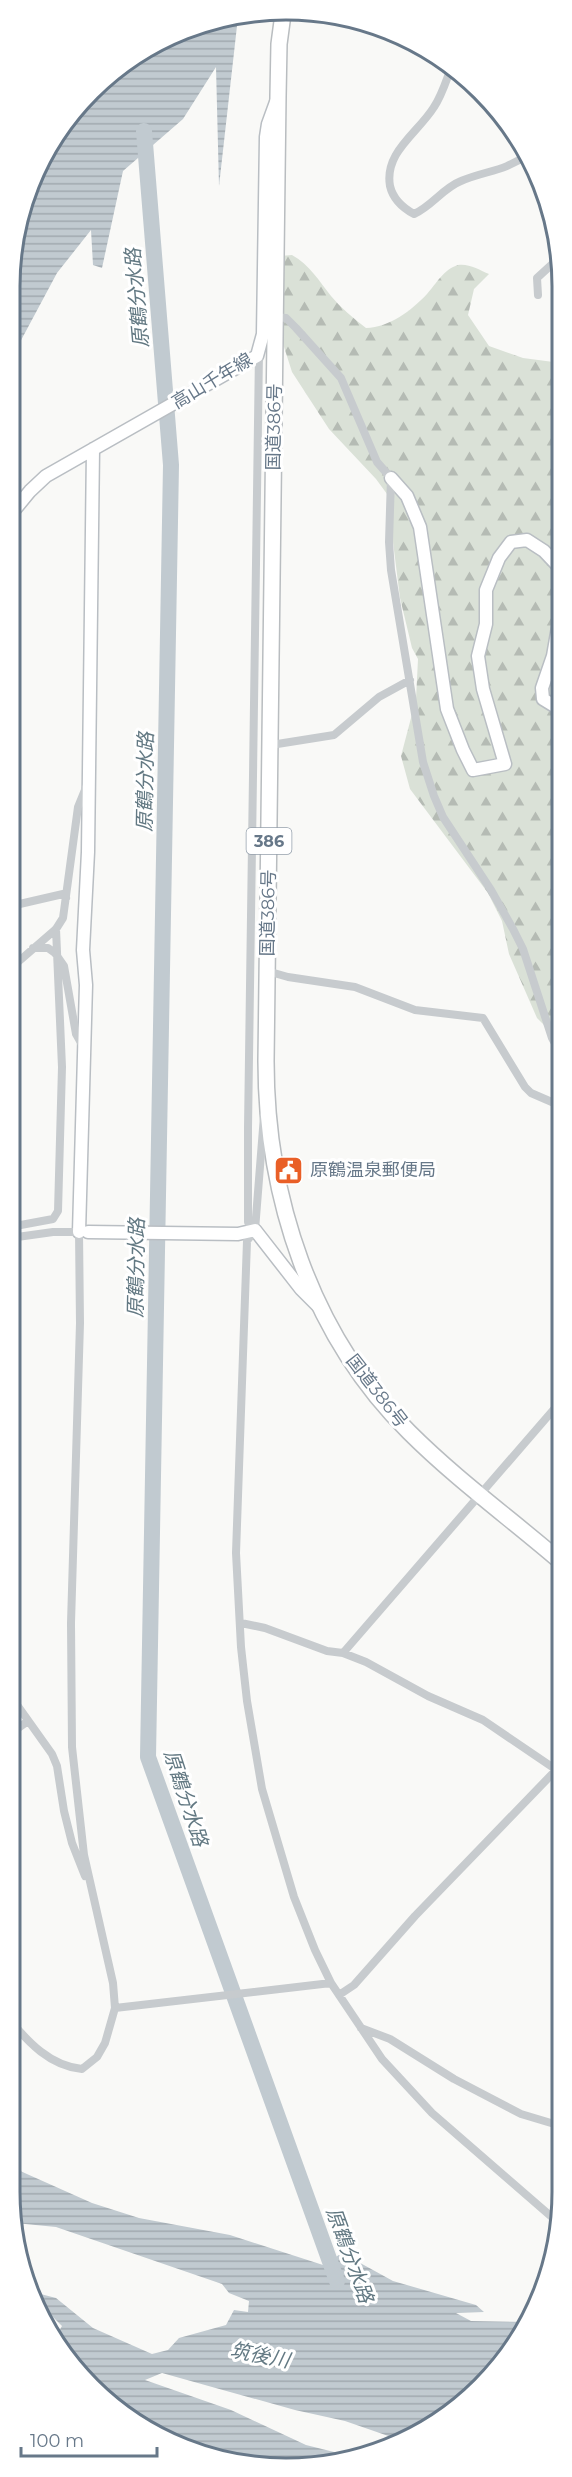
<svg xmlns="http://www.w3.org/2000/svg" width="572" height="2477" font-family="Montserrat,'Noto Sans JP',sans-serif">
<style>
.forest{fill:url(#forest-firs)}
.water{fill:url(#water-rules)}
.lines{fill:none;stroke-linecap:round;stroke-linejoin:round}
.river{stroke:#c1cad0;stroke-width:16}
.secondary-casing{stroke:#b9bec3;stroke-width:15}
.highway-casing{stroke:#b9bdc0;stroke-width:18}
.street{stroke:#c7cbce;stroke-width:8}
.secondary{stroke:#fff;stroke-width:12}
.highway{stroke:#fff;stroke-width:15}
.labels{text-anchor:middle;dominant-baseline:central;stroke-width:6;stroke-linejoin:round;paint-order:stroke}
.shield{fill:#fff;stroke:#95a0ac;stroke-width:1.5}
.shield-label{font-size:16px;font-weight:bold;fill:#677889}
.street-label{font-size:18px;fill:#677889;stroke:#fff}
.poi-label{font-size:18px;fill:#677889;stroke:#fff;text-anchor:start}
.water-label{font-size:20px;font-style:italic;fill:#637983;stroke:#fff}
.rim{fill:none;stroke:#677889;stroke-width:3}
</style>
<defs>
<pattern id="forest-firs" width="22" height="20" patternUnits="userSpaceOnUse" patternTransform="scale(1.5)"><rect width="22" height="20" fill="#dae1d7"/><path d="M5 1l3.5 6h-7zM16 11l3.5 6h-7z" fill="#b5bbb4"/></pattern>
<pattern id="water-rules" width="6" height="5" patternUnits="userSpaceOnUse" patternTransform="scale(1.5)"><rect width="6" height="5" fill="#c1cad0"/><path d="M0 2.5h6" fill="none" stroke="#a1a9af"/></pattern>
</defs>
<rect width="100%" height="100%" fill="#f9f9f7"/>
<path class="forest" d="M292,255c18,10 27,26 39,41 10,12 22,22 35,32 24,-1 45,-17 61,-34 9,-10 17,-25 31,-29 10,-2 22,5 31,9l-15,15 -6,26 21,31 34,12 38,5v679l-24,-24 -28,-64 -7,-33 -14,-28 -78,-104 -9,-33 15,-57 2,-40 -6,-11 -12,-50 -13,-104 -11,-15 -47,-50 -37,-57 -15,-47 3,-69z"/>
<path class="water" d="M238,17l-19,169 -3,-119 -33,52 -60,52 -21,97 -9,-3 -2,-35 -34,43 -46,86v-109l35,-103 72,-81 97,-48z
M9,2166l83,37 47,15 91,17 93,30 19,-12 51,28 83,24 8,7 -28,1 15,8 57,1 -2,7 -71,82 -58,28 -52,-18 -50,-11 -133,-37 -17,7 86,30 75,35 52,13 -90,9 -105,-28 -85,-65 -25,-40 3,2 6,-10 -13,-13 -10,-2 -10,-20 27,7 37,30 59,26 16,-4 11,-12 47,-13 8,-15 14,2 1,-11 -20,-8 -7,-9 -166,-57 -41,-4 -6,-32z"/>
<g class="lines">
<path class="river" d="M144,131l27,334 -23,1292 189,524"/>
<defs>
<path id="secondary" d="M391,478l16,18 13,31 27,182 16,41 10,20 32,-6 -22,-75 -5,-33 8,-32v-34l13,-32 12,-16 16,-2 17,11 17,18
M11,514l19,-23 16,-15 211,-120 6,-22 3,-197 2,-13 8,-22
M561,710l-18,-11 -1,-11 11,-32 8,-46
M79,1232l7,-247 -3,-35 5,-98 5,-403
M88,1232l150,2 17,-4 46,59 17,17"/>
<path id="highway" d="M283,14l-4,30 -1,52 -12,965c0,136 45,274 143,371 47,47 102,87 152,130"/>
</defs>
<use href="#secondary" class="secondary-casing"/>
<use href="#highway" class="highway-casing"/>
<path class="street" d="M451,68c-5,13 -9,27 -17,39 -16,26 -50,45 -44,79 3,13 13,22 24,28 18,-8 29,-26 47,-33 26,-11 43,-9 67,-27
M538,295l-1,-17 24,-22
M275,317l11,1 10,10 45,50 36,84 14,16 -2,64 2,28 32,192 11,34 9,21 48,73 22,39 10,20 29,89 9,16
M271,745l63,-10 45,-38 31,-17
M11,906l52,-12 3,4
M33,948h15l7,5 9,13 12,68 8,14
M11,968l45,-39 7,-11 15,-111 9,-22
M267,971l21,6 67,10 60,23 68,8 42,69 6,6 30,13
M264,1116l-9,114 -8,11 -11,312 5,94 6,54 15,88 32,108 21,53 16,33 51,76 50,54 129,112
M10,1227l43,-8 5,-8 4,-144 -6,-138
M255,1230l-7,-8v-94l11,-776
M10,1238l43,-6h31
M241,1623l24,5 62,23 16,2 23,9 62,34 55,24 78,53
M343,1653l218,-252
M10,1695l42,59 5,12 7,45 8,32 13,33
M10,1734l18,-13
M339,1995l15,-10 61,-69 141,-146
M115,2008l216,-25
M9,2019c19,23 41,47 73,50l15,-12 8,-14 10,-35 -2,-25 -29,-128 -12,-108 -1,-124 9,-300 -1,-91
M361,2028l29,11 64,40 67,35 40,12"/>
<use href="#secondary" class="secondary"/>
<use href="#highway" class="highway"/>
</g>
<defs>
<symbol id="civic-square" viewBox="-11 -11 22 22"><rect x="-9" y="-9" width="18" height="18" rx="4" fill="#e95f27" stroke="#fff"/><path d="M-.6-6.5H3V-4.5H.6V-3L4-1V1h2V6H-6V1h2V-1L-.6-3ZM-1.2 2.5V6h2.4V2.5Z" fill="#fff"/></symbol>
</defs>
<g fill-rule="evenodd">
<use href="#civic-square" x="272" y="1154" width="33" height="33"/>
</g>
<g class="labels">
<rect class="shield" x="246.5" y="828" width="45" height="26" rx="4.5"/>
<g class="shield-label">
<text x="269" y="841">386</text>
</g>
<g class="street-label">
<text transform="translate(212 381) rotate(-31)">高山千年線</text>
<text transform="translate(274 427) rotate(-89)">国道386号</text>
<text transform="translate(268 913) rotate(-89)">国道386号</text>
<text transform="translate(377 1391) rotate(52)">国道386号</text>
</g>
<g class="poi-label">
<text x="310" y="1170">原鶴温泉郵便局</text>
</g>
<g class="water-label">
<text transform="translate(137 298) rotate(-95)">原鶴分水路</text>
<text transform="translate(145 782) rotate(-89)">原鶴分水路</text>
<text transform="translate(136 1268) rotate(-89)">原鶴分水路</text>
<text transform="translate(186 1798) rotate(72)">原鶴分水路</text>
<text transform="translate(350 2255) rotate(70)">原鶴分水路</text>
<text transform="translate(260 2355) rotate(11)">筑後川</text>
</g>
</g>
<path d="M0 0H572V2477H0ZM286 20H286A266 266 0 0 1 552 286V2192A266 266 0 0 1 286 2458H286A266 266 0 0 1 20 2192V286A266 266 0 0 1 286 20Z" fill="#fff" fill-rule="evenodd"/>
<path class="rim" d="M286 20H286A266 266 0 0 1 552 286V2192A266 266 0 0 1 286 2458H286A266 266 0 0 1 20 2192V286A266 266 0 0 1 286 20Z"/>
<path d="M21 2447v9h136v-9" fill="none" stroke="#677889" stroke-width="3"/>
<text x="30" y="2447" font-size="18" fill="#677889" stroke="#ffffff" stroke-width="4.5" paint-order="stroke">100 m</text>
</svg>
